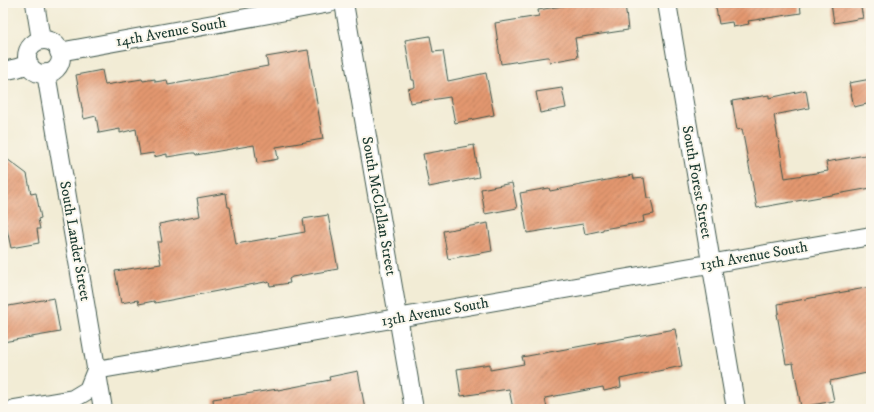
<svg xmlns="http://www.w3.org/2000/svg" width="874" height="412" font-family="'IM FELL DW Pica',serif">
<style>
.building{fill:url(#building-hatch)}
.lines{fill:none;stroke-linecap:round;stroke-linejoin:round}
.street-casing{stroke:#3f574c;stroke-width:20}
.street{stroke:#fff;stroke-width:18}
.labels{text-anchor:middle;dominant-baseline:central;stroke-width:4;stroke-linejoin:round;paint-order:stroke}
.street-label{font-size:15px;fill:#1f3d34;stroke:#fbf7ec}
</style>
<defs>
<pattern id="building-hatch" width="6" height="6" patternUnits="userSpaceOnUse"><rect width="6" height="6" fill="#e3976f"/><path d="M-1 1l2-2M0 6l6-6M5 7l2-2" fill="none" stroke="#b77c5c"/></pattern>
</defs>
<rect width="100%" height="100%" fill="#fbf7ec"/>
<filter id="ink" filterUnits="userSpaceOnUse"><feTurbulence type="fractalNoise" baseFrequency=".025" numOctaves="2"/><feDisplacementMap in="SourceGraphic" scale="8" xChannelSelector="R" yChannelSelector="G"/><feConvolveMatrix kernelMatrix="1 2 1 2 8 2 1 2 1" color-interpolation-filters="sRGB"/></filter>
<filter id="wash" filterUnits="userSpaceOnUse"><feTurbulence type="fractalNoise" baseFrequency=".012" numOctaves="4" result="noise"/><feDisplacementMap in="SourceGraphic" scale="16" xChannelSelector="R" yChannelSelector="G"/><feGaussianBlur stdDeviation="0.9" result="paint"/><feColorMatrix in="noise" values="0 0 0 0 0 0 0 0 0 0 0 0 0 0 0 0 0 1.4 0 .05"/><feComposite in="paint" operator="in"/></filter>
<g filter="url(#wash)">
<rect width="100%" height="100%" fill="#f2ecd5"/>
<g id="blocks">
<path class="building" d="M580,3h45l3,27 -53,8 3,19 -28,5 -1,-5h-3l-45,7 -6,-41 44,-7 -1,-6z
M715,3h85l1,10 -53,8 1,3 -16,3 -1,-5 -13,2z
M831,3h29l3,15 -29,5z
M430,36l3,16 10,-1 5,30 38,-8 8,42 -39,8 -5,-26 -40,6 -2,-14 7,-2 -1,-7h-2l-7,-40z
M308,50l15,89 -47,8 2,12 -21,4 -3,-18 -58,10 -1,-2h-3l-25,4v-3l-13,3 -1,-4 -13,2 -4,-26 -16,4v-4l-21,4 -3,-17 -12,3 -8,-44 26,-5 3,15 37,-6 1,2 12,-2v3l12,-2 1,5 61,-11v-1l39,-7 -2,-9z
M871,79v24l-17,4 -5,-24z
M562,88l4,20 -26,5 -4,-21z
M806,90l3,18 -35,7 11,63 43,-7 -2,-9 45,-8v34l-114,20 -15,-79 -5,1 -5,-29 37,-6v3z
M474,145l5,32 -50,10 -6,-33z
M3,156l24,18 4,20 5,-1 5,25 -3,1 2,10h-3l2,14 -28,5 -8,-37z
M633,175l1,4 10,-1 3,20h4l3,16 -11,2 1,6 -41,7v1l-18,4 -2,-10 -56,9 -7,-40 29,-5 1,3z
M512,183l5,25 -32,6 -4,-25z
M226,193l2,14h2l6,37 69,-12 -2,-13 25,-4 10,54 -46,8 -3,2 1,4 -20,3 -1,-4 -3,1 -1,-1 -110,21 -1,-2 -15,3 -1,-4 -17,3 -6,-32 46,-7 -4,-22h5l-3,-18 41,-8 -3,-18z
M488,223l4,28 -44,8 -5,-28z
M871,287v85l-41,9 4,20 -33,6 -8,-44 -7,1 -9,-50 2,-1 -1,-9z
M54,298l6,34 -57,10v-35z
M675,329l7,37 -62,13 1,8 -17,4 -1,-4 -58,11 2,11h-34l-4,-20 -48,7 -4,-27 33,-5v6l34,-6 -2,-7z
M358,371l7,38h-151l-1,-10 65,-10v1l52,-10 -1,-3z"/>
</g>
</g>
<g filter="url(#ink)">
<use href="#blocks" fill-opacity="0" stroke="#3f574c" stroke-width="1"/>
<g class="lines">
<defs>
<path id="street" d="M35,3l6,37
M344,3l70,406
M667,3l69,406
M27 57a17 17 0 1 1 34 0a17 17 0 1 1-34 0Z
M59,52l271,-49
M3,71l14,-3 12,-4
M46,73l57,336
M14,409l59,-10 15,-9 8,-20 775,-134"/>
</defs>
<use href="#street" class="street-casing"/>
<use href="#street" class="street"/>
</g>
</g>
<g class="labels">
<g class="street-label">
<text transform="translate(171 32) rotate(-10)">14th Avenue South</text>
<text transform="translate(697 182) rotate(80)">South Forest Street</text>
<text transform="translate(379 206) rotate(80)">South McClellan Street</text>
<text transform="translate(75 241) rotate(80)">South Lander Street</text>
<text transform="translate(754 256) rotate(-10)">13th Avenue South</text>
<text transform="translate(435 312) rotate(-10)">13th Avenue South</text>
</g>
</g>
<rect width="874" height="412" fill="none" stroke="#fbf7ec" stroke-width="16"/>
</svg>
